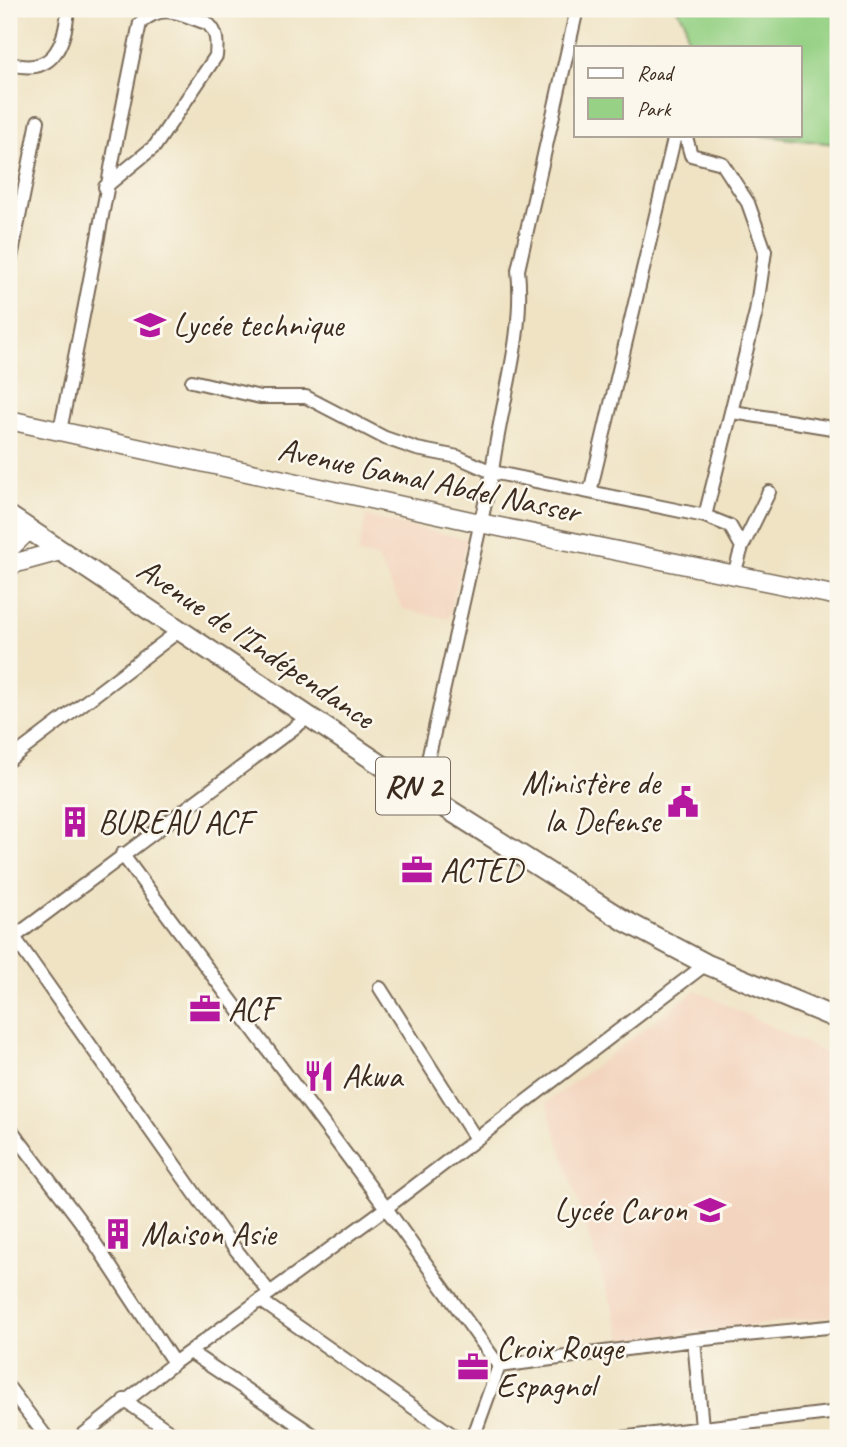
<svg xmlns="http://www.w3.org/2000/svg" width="847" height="1447" font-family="Caveat,sans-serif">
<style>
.built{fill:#f3d4be}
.green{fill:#96d185;stroke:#687e52;stroke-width:2}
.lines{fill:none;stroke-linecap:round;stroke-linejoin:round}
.street-casing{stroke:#7a6b58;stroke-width:16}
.secondary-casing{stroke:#7a6b58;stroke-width:21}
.primary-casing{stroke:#7a6b58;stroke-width:23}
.street{stroke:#fff;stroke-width:12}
.secondary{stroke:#fff;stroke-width:18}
.primary{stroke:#fff;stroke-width:19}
.labels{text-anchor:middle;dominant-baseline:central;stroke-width:5;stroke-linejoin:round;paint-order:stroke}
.shield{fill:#fbf7ec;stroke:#75685c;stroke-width:2}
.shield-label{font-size:32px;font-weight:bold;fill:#3b2a1e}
.poi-label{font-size:33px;fill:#3b2a1e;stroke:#fbf7ec;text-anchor:start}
.street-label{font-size:33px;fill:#3b2a1e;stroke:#fbf7ec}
</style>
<rect width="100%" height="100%" fill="#fbf7ec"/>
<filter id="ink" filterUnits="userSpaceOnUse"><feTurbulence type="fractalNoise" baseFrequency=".0143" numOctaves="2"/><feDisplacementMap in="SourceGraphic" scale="14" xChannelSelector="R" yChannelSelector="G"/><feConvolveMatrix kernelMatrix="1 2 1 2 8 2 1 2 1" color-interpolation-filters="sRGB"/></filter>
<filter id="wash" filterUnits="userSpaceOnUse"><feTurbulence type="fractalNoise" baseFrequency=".00686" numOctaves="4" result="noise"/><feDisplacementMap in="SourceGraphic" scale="28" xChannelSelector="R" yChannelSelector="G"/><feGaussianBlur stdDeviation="1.57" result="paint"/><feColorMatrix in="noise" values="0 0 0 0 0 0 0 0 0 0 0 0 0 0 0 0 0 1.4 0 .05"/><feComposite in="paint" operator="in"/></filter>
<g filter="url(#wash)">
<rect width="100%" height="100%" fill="#efe3c4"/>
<path class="built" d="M366,517l101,22 -18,80 -46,-10 -26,-51 -19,-4z
M696,990l142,69v257l-215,24 -77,-237z"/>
<path class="green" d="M677,9h161v140l-3,-5 -79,-9h44v-88h-111l-4,-26z"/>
</g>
<g filter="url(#ink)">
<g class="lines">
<defs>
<path id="street" d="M9,63c42,14 56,-16 59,-54
M681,135l5,2 5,18 31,8 26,40 17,48 -9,61 -51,204
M9,268l29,-147
M192,381l68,16h46l79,41 32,11 41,8 34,15 213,44 25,10 12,21
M733,412l105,17
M60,430c29,-135 51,-272 80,-407 24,-21 39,-9 67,0 11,9 10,20 9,33l-61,90 -50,41
M590,492l85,-357
M734,574l8,-27 27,-55
M9,760l171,-130
M421,791l71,-319c8,-67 33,-135 26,-202l59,-261
M122,854l264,354 113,158
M14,937l208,295 48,61
M9,941l301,-225
M380,988l96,151
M9,1127l72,95 93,141
M260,1300l197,138
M694,1340l9,98
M190,1352l128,86
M499,1366l195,-26 144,-14
M9,1388l38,50
M124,1400l55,38
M79,1438l95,-75 212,-155 320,-244
M473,1438l26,-72
M620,1438l218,-26"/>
<path id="secondary" d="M9,420l471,103 358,73
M9,549l20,-19
M9,565l51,-14"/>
<path id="primary" d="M9,516l423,283 193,122 81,43 132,55"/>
</defs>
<use href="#street" class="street-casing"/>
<use href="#secondary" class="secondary-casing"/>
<use href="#primary" class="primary-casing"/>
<use href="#street" class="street"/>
<use href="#secondary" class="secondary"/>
<use href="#primary" class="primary"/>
</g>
</g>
<defs>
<symbol id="school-bare" viewBox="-9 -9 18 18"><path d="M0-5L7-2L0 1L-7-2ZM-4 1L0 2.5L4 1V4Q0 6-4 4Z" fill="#b5179e" stroke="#fbf7ec" stroke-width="2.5" paint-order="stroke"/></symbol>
<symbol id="civic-bare" viewBox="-9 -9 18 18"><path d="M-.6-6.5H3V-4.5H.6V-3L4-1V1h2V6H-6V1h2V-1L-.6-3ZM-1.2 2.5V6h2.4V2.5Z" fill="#b5179e" stroke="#fbf7ec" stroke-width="2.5" paint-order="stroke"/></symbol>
<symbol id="building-bare" viewBox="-9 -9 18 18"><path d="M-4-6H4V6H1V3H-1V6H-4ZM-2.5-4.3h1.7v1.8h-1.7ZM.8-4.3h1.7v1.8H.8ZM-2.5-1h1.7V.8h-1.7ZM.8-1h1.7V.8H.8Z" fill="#b5179e" stroke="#fbf7ec" stroke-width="2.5" paint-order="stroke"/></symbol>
<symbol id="office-bare" viewBox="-9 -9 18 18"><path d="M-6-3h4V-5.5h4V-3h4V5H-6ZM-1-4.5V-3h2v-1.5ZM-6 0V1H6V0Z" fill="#b5179e" stroke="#fbf7ec" stroke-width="2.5" paint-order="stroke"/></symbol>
<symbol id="restaurant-bare" viewBox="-9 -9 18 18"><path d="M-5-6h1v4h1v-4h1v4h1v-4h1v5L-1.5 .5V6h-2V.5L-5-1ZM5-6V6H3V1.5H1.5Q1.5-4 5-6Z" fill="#b5179e" stroke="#fbf7ec" stroke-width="2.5" paint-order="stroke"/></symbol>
</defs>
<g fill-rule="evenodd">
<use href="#school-bare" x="128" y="303" width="44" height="44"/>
<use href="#civic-bare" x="661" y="780" width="44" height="44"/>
<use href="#building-bare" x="53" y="800" width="44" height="44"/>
<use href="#office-bare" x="395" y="848" width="44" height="44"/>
<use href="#office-bare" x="183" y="987" width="44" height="44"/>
<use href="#restaurant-bare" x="297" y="1054" width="44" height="44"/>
<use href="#school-bare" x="688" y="1188" width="44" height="44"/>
<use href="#building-bare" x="96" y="1212" width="44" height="44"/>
<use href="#office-bare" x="451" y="1345" width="44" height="44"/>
</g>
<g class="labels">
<rect class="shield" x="376" y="757.5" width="74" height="57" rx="5"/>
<g class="shield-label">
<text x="413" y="786">RN 2</text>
</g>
<g class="poi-label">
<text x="173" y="325">Lycée technique</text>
<text x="660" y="783" text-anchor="end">Ministère de<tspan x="660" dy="38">la Defense</tspan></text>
<text x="98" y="822">BUREAU ACF</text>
<text x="440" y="870">ACTED</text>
<text x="228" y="1009">ACF</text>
<text x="342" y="1076">Akwa</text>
<text x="687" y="1210" text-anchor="end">Lycée Caron</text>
<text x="141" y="1234">Maison Asie</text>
<text x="496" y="1348">Croix Rouge<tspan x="496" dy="38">Espagnol</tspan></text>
</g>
<g class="street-label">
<text transform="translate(429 480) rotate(12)">Avenue Gamal Abdel Nasser</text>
<text transform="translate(256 643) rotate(34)">Avenue de l'Indépendance</text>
</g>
</g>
<rect width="847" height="1447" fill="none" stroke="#fbf7ec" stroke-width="35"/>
<rect x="574" y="46" width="228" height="91" fill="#fbf7ec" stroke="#aea59a" stroke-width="2"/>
<rect x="588" y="68" width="35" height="10" fill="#ffffff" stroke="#aea59a" stroke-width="2"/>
<text x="637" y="80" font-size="21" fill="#3b2a1e">Road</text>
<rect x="588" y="98" width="35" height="21" fill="#96d185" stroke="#aea59a" stroke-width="2"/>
<text x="637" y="116" font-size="21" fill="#3b2a1e">Park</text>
</svg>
